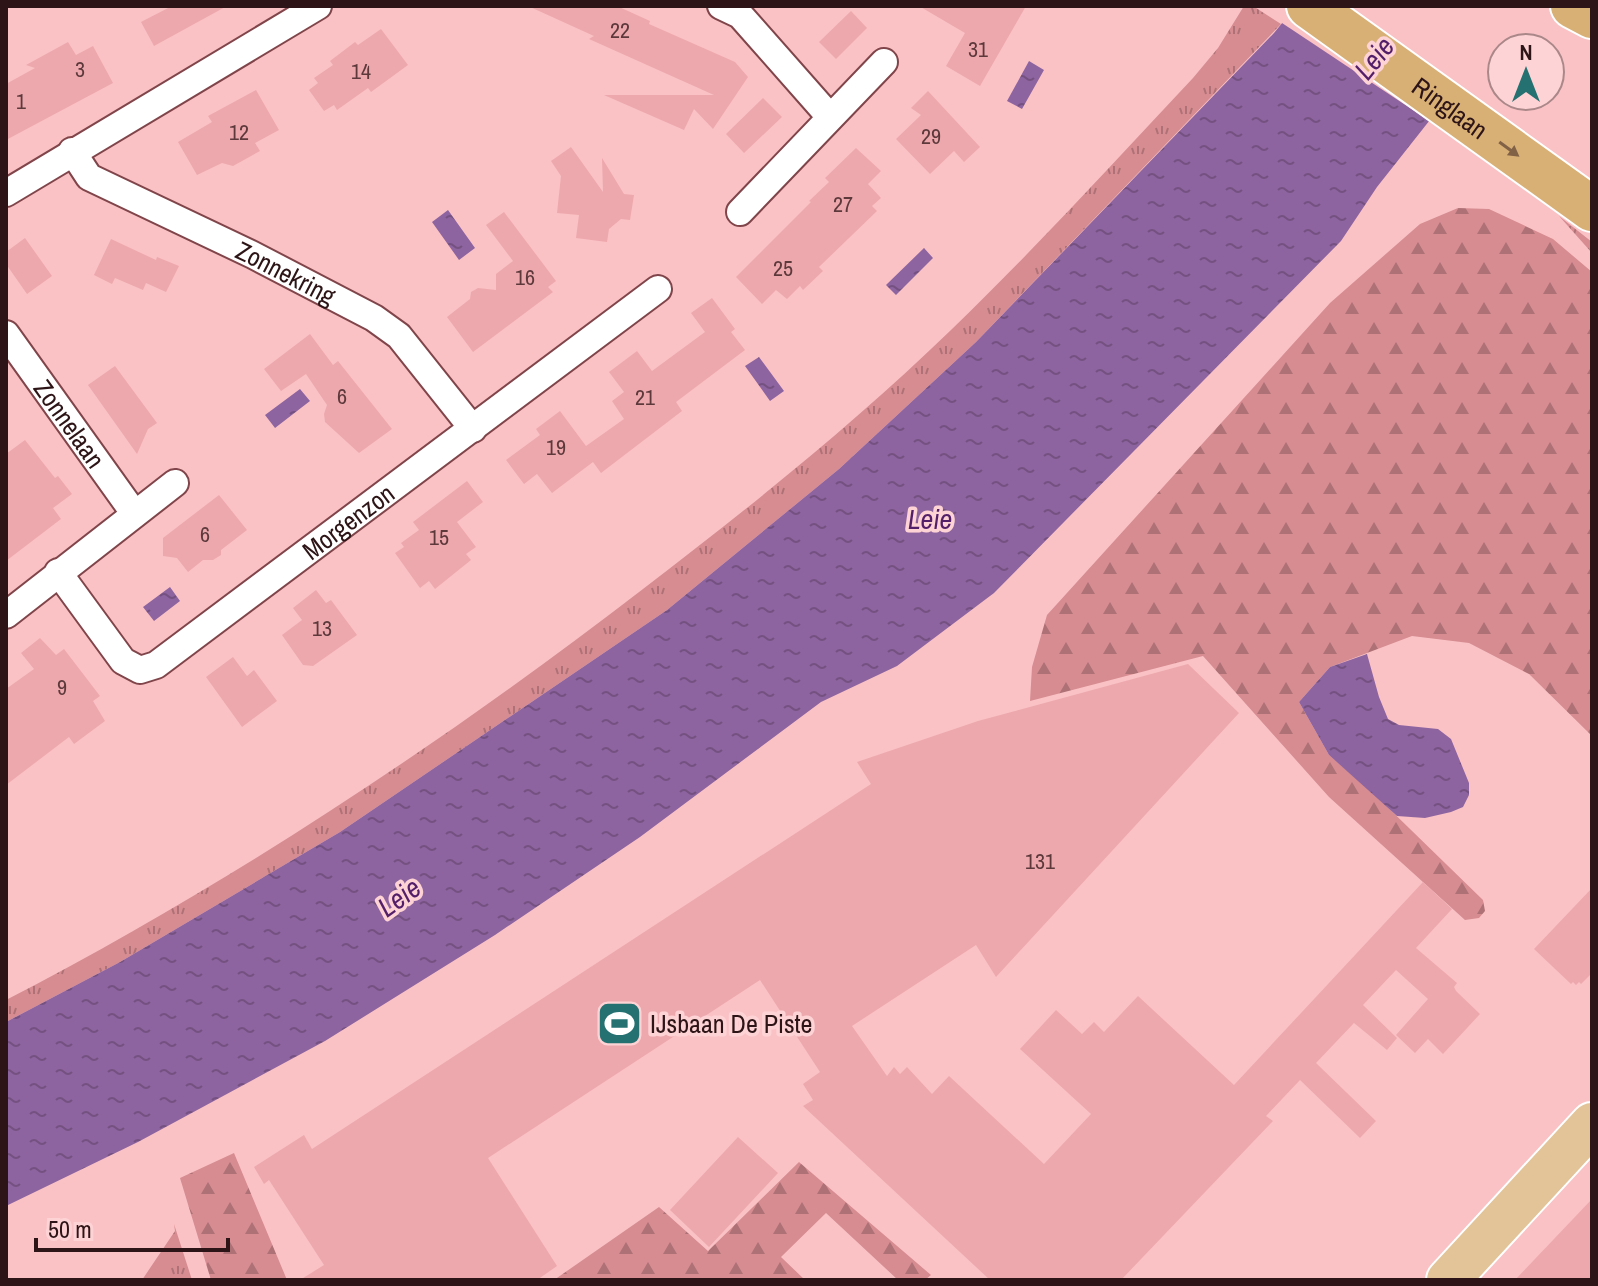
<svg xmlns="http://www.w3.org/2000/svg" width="1598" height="1286" font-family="'Archivo Narrow',sans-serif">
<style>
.grass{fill:url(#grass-tufts)}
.forest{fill:url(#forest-firs)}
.water{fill:url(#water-ripples)}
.pier{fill:#fac2c5}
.building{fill:#eda8ad}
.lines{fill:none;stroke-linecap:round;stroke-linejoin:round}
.minor-casing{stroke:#80454a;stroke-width:30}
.primary-casing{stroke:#fff;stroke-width:46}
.trunk-casing{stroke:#fff;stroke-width:48}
.minor{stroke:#fff;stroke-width:26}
.primary{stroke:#e2c498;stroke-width:42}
.trunk{stroke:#d8b076;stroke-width:44}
.oneway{fill:#826246}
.labels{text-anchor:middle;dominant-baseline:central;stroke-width:7;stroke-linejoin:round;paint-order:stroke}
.number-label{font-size:22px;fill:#5d393c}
.street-label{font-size:26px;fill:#2d1416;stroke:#fed3d5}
.poi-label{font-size:26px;fill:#2d1416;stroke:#fed3d5;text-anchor:start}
.water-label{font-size:28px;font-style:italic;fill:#531f69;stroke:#fed3d5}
</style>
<defs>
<pattern id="grass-tufts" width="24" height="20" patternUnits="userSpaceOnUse" patternTransform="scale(2)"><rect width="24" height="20" fill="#d68c91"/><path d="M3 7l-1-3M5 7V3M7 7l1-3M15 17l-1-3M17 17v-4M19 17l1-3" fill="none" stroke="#ae7175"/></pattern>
<pattern id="forest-firs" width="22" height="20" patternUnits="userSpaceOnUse" patternTransform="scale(2)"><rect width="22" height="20" fill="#d68c91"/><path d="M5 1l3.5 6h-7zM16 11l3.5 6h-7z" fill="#ae7175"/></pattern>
<pattern id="water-ripples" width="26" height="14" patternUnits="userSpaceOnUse" patternTransform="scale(2)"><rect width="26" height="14" fill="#8d64a0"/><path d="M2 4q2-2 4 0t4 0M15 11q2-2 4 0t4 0" fill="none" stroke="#745181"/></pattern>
</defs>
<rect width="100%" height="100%" fill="#fac2c5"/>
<path class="grass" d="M1244,6h9l28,18 -305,318 -137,127 -172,141 -327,222 -220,130 -114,60v-22c224,-116 437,-257 637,-411 106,-81 212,-166 308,-259 84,-81 162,-167 242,-252l25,-30z
M1559,216l33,26v11z
M174,1224l18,56h-50l33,-49z"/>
<path class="forest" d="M1458,208l31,1 64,30 39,33v464l-63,-62 -60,-31 -57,-7 -82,31 -31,35 30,53 43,37 111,108 2,11 -6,7 -14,2 -136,-123 -126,-141 -173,45 2,-34 15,-52 283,-312 90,-79z
M234,1153l53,127h-76l-31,-102z
M799,1162l132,113 -6,5h-27l-72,-67 -45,44 24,23h-251l105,-73 49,44z"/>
<path class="water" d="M1296,6h224l-143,181 -36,54 -347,352 -97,73 -76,36 -181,135 -145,98 -170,106 -187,101 -132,64v-184l114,-60 220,-130 327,-222 172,-141 137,-127 298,-309z
M1029,61l15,9 -22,39 -15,-8z
M448,210l27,38 -16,12 -27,-38z
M924,248l9,10 -37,37 -10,-10z
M759,357l25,34 -14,10 -25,-35z
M300,389l10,12 -35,27 -10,-13z
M170,587l10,14 -26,20 -11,-14z
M1367,654l12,43 9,22 11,6 39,4 13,10 18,44v12l-6,12 -12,5 -26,6 -28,-2 -68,-61 -30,-53 31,-35z"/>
<path class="pier" d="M1291,6h233l-90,118 -155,-103z"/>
<path class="building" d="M172,6h55l-73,40 -13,-24z
M528,6h89l33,15 -1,3 86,38 13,15 -35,52 -19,-20 -10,21 -80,-35h110l-125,-56 5,-3z
M919,6h107l-46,80 -34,-20 19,-33z
M851,11l16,17 -31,31 -17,-17z
M381,29l27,36 -37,27 -3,-4 -31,22 -3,-5 -10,6 -15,-21 9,-7 -4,-5 19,-13 -3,-4 25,-19 3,3z
M68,42l8,13 17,-9 20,37 -107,57v-56l29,-16 -9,-3z
M256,90l23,40 -24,13 5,8 -27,15 -11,-3 -25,12 -19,-33 34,-20 -4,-6z
M928,91l52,56 -16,15 -10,-11 -24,23 -34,-35 25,-24 -10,-7z
M763,98l19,19 -38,36 -18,-19z
M571,147l32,45 -1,-34 22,36 10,1 -4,25 -9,-1 -12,10 -2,13 -31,-4 3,-23 -22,-2 4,-37 -10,-15z
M856,148l25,23 -13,13 13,14 -9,8 5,5 -58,56 4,4 -20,19 -3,-4 -13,13 -11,-9 -14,14 -26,-27 75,-75 -2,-1 20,-19 -4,-4z
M504,212l52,69 -8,6 5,5 -80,60 -26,-35 23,-18 1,-7 7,-4 18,2v-16l17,-13 -27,-36z
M25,238l27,38 -25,18 -21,-30v-12z
M111,239l45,21 1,-3 22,9 -13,26 -20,-9 -3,7 -28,-12 -3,6 -18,-9z
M712,298l23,31 -4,3 14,18 -69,52 6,9 -81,62 -8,-11 -41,31 -15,-19 -13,10 -18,-24 34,-25 -4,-6 24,-18 26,35 38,-27 -12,-18 12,-9 -15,-20 28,-21 15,20 53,-39 -14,-19z
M310,334l23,31 5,-4 54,68 -33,24 -34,-31 -1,-8 3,-9 -21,-31 -25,17 -17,-22z
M115,366l42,57 -9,6 -11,25 -49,-69z
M25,440l30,38 3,-2 14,18 -19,14 8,11 -55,42v-107z
M467,481l16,21 -26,20 19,25 -10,7 5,6 -36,29 -6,-8 -9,7 -25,-35 9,-6 -3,-4 18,-13 -6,-8z
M219,495l28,35 -26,20v5l-8,5h-10l-15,12 -11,-14 -14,-2v-18z
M316,590l10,13 5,-3 26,35 -44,31 -10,-1 -21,-30 20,-15 -9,-12z
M40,638l16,17 8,-6 36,47 -7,5 12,20 -31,23 -5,-7 -63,48v-96l28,-20 -13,-16z
M233,657l14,19 7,-6 23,31 -35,26 -36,-50z
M1188,664l51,49 -243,264 -20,-32 -124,81 35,50 7,-9 6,7 7,-7 25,27 17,-18 95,88 47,-50 -71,-65 36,-39 26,24 12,-12 10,10 34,-36 96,89 189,-203 29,27 -36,39 41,35 -3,4 2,4 24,23 -37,40 -15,-15 -13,14 -19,-18 32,-36 -32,-29 -33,35 34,33 -10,12 -33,-27 -38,40 60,58 -16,17 -60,-58 -34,36 7,5 -152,159h-131l-187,-174 10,-6 -10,-16 17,-12 -60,-92 -272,178 69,108 -20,14h-237l24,-15 -55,-85 -5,4 -10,-17 50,-32 8,14 559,-365 -14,-22 121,-41z
M1592,888v85l-11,11 -2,-2 -3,3 -3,-3 -2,2 -37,-35z
M738,1137l40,36 -69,74 -39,-37z
M1592,1199v81h-77z"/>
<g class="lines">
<defs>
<g id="minor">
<path d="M721,6l19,9 90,102"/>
<path id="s1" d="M72,151l17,26 164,78 121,63 25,18 74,93"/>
<path d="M6,193l312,-187"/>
<path d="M740,212l144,-150"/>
<path id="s2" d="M6,334l128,179"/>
<path id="s3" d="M58,572l65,89 17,9 16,-5 502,-376"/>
<path d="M6,615l169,-132"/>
</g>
<path id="primary" d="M1448,1280l144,-156"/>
<g id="trunk">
<path id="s4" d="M1309,6l283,203"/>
<path d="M1573,6l19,10"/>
</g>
</defs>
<use href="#minor" class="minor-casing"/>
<use href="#primary" class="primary-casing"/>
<use href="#trunk" class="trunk-casing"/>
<use href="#minor" class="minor"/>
<use href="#primary" class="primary"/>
<use href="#trunk" class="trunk"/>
</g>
<defs><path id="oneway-solid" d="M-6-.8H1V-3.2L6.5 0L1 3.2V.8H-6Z" transform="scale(2)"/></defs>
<use class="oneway" href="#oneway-solid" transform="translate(1509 149) rotate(36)"/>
<defs>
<symbol id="stadium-square" viewBox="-11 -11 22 22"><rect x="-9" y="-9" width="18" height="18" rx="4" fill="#257070" stroke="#fed3d5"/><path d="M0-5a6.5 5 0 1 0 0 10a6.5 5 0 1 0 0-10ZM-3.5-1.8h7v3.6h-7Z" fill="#fff"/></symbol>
</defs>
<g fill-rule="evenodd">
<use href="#stadium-square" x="594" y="998" width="51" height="51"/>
</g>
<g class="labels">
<g class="number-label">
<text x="620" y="30">22</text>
<text x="978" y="49">31</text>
<text x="80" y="69">3</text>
<text x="361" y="71">14</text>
<text x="21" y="101">1</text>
<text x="239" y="132">12</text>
<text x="931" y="136">29</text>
<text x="843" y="204">27</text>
<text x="783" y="268">25</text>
<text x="525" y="277">16</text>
<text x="342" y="396">6</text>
<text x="645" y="397">21</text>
<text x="556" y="447">19</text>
<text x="205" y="534">6</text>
<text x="439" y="537">15</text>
<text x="322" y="628">13</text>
<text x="62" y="687">9</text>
<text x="1040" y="861">131</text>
</g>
<g class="street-label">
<text stroke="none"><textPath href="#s4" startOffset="174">Ringlaan</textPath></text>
<text stroke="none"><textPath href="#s1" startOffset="250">Zonnekring</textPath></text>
<text stroke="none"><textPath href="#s2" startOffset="110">Zonnelaan</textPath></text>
<text stroke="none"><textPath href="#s3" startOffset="386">Morgenzon</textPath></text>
</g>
<g class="poi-label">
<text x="650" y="1023">IJsbaan De Piste</text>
</g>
<g class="water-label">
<text transform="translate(1374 58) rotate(-51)">Leie</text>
<text x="930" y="519">Leie</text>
<text transform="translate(399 897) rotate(-36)">Leie</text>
</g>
</g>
<rect width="1598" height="1286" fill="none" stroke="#2d1416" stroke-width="16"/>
<g transform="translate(1526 72)"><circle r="38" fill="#fed3d5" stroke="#aa8789" stroke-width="2"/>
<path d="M0-6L14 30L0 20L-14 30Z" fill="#257070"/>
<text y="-12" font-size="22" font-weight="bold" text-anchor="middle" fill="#2d1416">N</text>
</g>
<path d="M36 1238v12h192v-12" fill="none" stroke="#2d1416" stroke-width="4"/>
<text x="48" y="1238" font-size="24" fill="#2d1416" stroke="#fed3d5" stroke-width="6" paint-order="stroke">50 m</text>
</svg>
